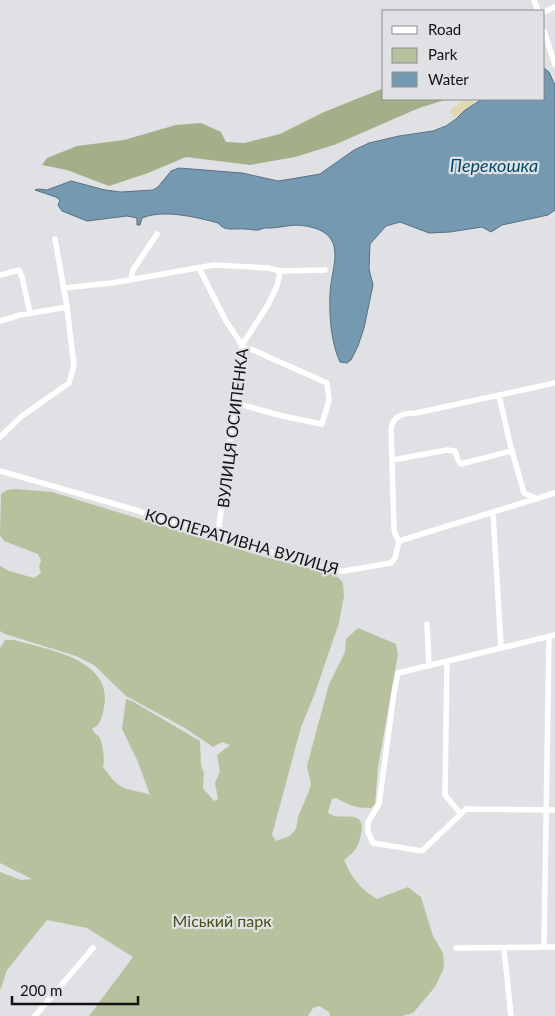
<svg xmlns="http://www.w3.org/2000/svg" width="555" height="1016" font-family="Lato,sans-serif">
<style>
.green{fill:#b7c19e}
.forest{fill:#a4af89}
.sand{fill:#e1d7b2}
.water{fill:#7599b1;stroke:#577082}
.lines{fill:none;stroke-linecap:round;stroke-linejoin:round}
.minor{stroke:#fff;stroke-width:5.5}
.labels{text-anchor:middle;dominant-baseline:central;stroke-width:4.5;stroke-linejoin:round;paint-order:stroke}
.street-label{font-size:16px;fill:#121213;stroke:#dfe1e4}
.park-label{font-size:16px;fill:#455116;stroke:#dfe1e4}
.water-label{font-size:18px;font-style:italic;fill:#00496a;stroke:#dfe1e4}
</style>
<rect width="100%" height="100%" fill="#dfe1e4"/>
<path class="green" d="M16,489l36,3 209,64 72,18 6,4 4,5 1,13 -5,27 -24,70 -14,34 -29,108 4,6 14,-5 6,-7 2,-12 11,-26 2,-7 -4,-18 22,-82 16,-32 1,-13 12,-11 38,16 2,10 -20,113 -3,37 -4,4c-15,0 -22,-3 -35,-10l-4,1 -4,13c8,12 39,-7 33,22 -3,15 -6,17 -17,26 7,17 17,30 33,39l31,-12 13,10 12,39 10,17 1,15 -9,19 -22,26 -11,3h-72l-1,-4 -10,-6 -6,2 -5,8h-219l44,-59 -46,-29 -40,-8 -40,50 -7,21v-119l21,8 11,-1 -32,-16v-215l5,-8h9c32,9 100,19 90,67 -2,10 -3,18 -12,22 2,4 6,6 8,9 3,8 5,21 3,29 8,10 14,21 28,23 7,2 13,2 19,5l-12,-33 -16,-33 4,-30 6,2 68,40 1,24 3,8 -1,15 11,13 4,-2 -3,-16 5,-12 -3,-16 13,-10 -8,-3 -9,5 -28,-19 -59,-32 -32,-31 -18,-9 -71,-22 -5,-3v-65l9,5 25,7 7,-5 -2,-6 2,-7 -3,-6 -34,-13 -4,-6 1,-41 6,-4z"/>
<path class="forest" d="M384,88v11h64l-29,9 -85,37 -39,12 -45,8 -64,-8 -38,16 -39,13 -42,-16 -25,-5 5,-7 30,-12 47,-6 52,-15 25,-2 20,9 5,10 18,1 36,-9 44,-22z"/>
<path class="sand" d="M465,99h6l3,5 -19,14 -6,-7z"/>
<path class="water" d="M544,68l5,4 6,13v125l-7,5 -46,10 -11,7 -9,-5 -32,5 -21,1 -29,-11 -14,4 -16,18 -1,25 4,16 -9,43 -6,18 -7,14 -4,3 -7,-1c-9,-19 -11,-47 -10,-68 1,-28 20,-60 -24,-68 -14,-3 -28,3 -42,2 -8,4 -11,1 -20,1 -10,-1 -19,3 -26,-6 -22,-6 -55,-14 -76,-5l-2,7h-3v-7l-10,-2 -40,5 -25,-10 -4,-6 2,-5 -4,-3 -21,-7 4,-1 8,1 24,-9 34,9 16,2 32,-2 5,-3 13,-16 8,-3 63,5 36,8 13,-2 29,-5 34,-24 15,-7 30,-7 34,-5 13,-5 10,-7 8,-8 18,-12h62z"/>
<g class="lines">
<path class="minor" d="M534,0l4,11
M544,12l11,-5
M544,31l11,34
M199,268l27,53 16,24
M0,275l19,-5 3,7 8,36
M131,279l2,-9 24,-36
M64,288l48,-5 102,-18 54,3 12,3 45,-1
M0,321l20,-6 47,-8
M499,395l11,49 14,49 11,5
M236,403l46,13 40,8 7,-24 -2,-17 -74,-33 -11,-2
M0,437l22,-21 47,-33 5,-17 -7,-59 -12,-68
M393,460l54,-10 8,1 3,9 3,4 50,-13
M0,471l132,38 196,61 16,1 47,-8 4,-5 4,-17
M493,513l8,135
M218,535l15,-121 10,-55 -1,-14 26,-40 9,-19 3,-15
M399,541l-4,-7 -1,-6 -3,-100c3,-13 13,-15 25,-15l139,-30
M399,541l156,-48
M427,624l2,42
M555,635l-157,38 -4,20 -15,111 -11,18v10l5,11 49,8 44,-42 89,1
M447,662l-2,133 16,19
M544,947l5,-310
M456,948l99,-1
M504,949l7,67
M35,1016l58,-68"/>
</g>
<g class="labels">
<g class="street-label">
<text transform="translate(232 428) rotate(-83)">ВУЛИЦЯ ОСИПЕНКА</text>
<text transform="translate(242 541) rotate(16)">КООПЕРАТИВНА ВУЛИЦЯ</text>
</g>
<g class="park-label">
<text x="222" y="920">Міський парк</text>
</g>
<g class="water-label">
<text x="494" y="165">Перекошка</text>
</g>
</g>
<rect x="382" y="10" width="162" height="90" fill="#dfe1e4" stroke="#8d8e90"/>
<rect x="392" y="26" width="25" height="8" fill="#ffffff" stroke="#8d8e90"/>
<text x="428" y="35" font-size="15" fill="#121213">Road</text>
<rect x="392" y="48" width="25" height="15" fill="#b7c19e" stroke="#8d8e90"/>
<text x="428" y="60" font-size="15" fill="#121213">Park</text>
<rect x="392" y="72" width="25" height="15" fill="#7599b1" stroke="#8d8e90"/>
<text x="428" y="85" font-size="15" fill="#121213">Water</text>
<path d="M12 996v8h126v-8" fill="none" stroke="#121213" stroke-width="2.5"/>
<text x="20" y="996" font-size="15" fill="#121213" stroke="#dfe1e4" stroke-width="4" paint-order="stroke">200 m</text>
</svg>
